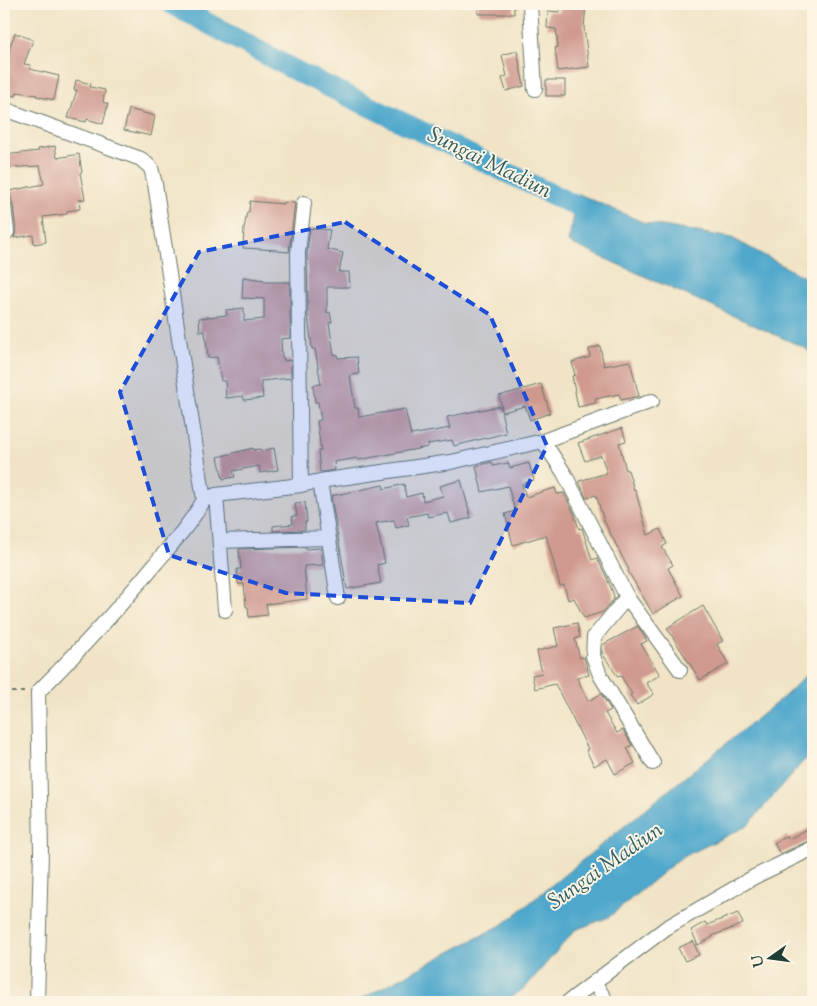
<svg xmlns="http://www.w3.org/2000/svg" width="817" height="1006" font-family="'Sorts Mill Goudy',serif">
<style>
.water{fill:#4fa8cc;stroke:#377280}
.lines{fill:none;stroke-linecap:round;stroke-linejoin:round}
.river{stroke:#4fa8cc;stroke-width:21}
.building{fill:#cf998f}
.minor-casing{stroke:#687767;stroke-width:16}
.path{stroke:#687767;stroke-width:2;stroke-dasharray:4 4;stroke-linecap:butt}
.minor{stroke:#fff;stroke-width:14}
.marked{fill:#1d4ed8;fill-opacity:0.2;stroke:#1d4ed8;stroke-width:4;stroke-dasharray:10 6;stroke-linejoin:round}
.labels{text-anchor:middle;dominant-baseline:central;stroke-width:4;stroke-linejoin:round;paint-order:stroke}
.water-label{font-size:22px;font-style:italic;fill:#2d5d62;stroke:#fcf5e5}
</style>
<rect width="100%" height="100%" fill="#fcf5e5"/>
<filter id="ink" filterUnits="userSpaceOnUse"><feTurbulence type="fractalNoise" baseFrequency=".02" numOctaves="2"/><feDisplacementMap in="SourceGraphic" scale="10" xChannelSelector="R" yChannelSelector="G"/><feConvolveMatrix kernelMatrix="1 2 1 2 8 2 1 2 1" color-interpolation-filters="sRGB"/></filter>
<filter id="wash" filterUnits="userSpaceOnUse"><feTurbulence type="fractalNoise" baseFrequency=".0096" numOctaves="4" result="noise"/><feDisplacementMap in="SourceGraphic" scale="20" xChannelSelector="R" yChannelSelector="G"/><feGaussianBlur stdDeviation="1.12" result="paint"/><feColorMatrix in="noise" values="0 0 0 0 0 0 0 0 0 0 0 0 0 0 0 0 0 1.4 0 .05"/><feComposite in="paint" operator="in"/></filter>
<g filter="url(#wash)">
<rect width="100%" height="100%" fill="#f1e4c6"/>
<path class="water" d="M579,194l66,29 87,15 81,44v73l-8,-7 -237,-106z
M813,668v82l-66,76 -68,33 -70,58 -34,13 -51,59 -21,13h-148l150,-79 281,-228z"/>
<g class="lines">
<path class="river" d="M172,4l126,68 305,147"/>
</g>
<g id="blocks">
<path class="building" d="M478,4h36v10h-36z
M560,4h26l-2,24 5,39 -31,4 -3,-23 3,-1 -2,-18 -9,-1 1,-17 12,1z
M15,33l18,7 -9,24 7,1 -1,4 29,7 -5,24 -18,-4 1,-1 -20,-3 -1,4 -12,-1 6,-49z
M517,51l7,35 -18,5 -4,-13 5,-2 -5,-21z
M76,80l15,4 -1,3 15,3 -2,12 5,2 -5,20 -16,-5 -1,3 -18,-4 9,-28h-3z
M546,80h19v16h-19z
M129,109l26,7 -4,20 -27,-6z
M55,146l2,12 22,-4 3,18 -2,1 5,26 -6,1 1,9 -13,2v3l-24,3 3,25 -12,2 -1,-9 -19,3 2,-7 -3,-26 -4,-14 35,-7 -4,-18 -35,2 -1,-13 35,-4 -1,-2z
M250,201l33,3v-2l12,1 -6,49 -12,-1v-1l-34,-2 1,-19 3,-17h2z
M310,228l20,2 -3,19 16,4 -4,19h10l1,15h-23v26l3,-1 2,10 -3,1 5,32 3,-1 1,4 19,-1 2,17 -9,1 5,33h3l1,9 46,-8 6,26 39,-7 -3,-11 53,-11 6,27 -52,13 -2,-6 -24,4v3l-70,13 -1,-2 -23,4 1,8 -15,2 -2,-21h3l-4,-30 4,-1 -3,-18h-3l-2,-17 8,-1 -6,-35h-3l-4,-33 -1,-63z
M243,277l21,3v2h26v56l-9,1 1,19h2v3l7,-1v18l-30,3 2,17 -19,2 -1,-4 -17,2 -1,-17h-4l-4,-24 -9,1 -3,-27 -5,1 -1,-14 28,-3 -1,-5 18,-2v13l20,-2v-20l-22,-1z
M600,346l4,20 26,-5 9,35 -18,4 -2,-6 -24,5 1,4 -18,4 -6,-31 3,-1 -3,-13 18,-5 -1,-8z
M541,384l9,29 -20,7 -5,-14 -22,6 -4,-16z
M622,428l4,13 -7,2 7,27h2l6,20 1,-1 13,46 12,-6 7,15 -5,3 11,18 -5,3 15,28 -30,18 -25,-43 1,-1 -25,-49 -8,-26 -10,3 -7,-17 28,-8 -6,-18 -16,6 -7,-18z
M253,448v2l7,-1 1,2 13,-3 4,22 -18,3 -1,-7 -26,5 2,6 -12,2 -5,-22z
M492,462l1,4 15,-3 2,5 19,-5 5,17 -12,4 4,13 29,-9 2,6 7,-1 10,20 5,16 3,-1 10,32 5,-2 10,20 6,15 1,6 -11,13 -19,6 -10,-20 -6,2 -4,-15 -4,1 -14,-51 -33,10 -8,-31 10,-3 -7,-25 -26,6 -6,-26z
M461,480l10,38 -20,5 -3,-10 -20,4 -1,-4 -20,4 2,8 -13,3 -2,-8 -18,3 9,40 -8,2 4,18 -34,6 -16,-93 52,-11 1,4 20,-5 2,13 16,-4 1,8 20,-5 -3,-10z
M305,502l2,20h-2v8l-32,1v-5l20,-2 -1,-8h5l-2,-13z
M306,547v2l15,-1 2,17 -19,1 3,33 -41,5 2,11 -19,2 -1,-10h-2l-2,-23h-6l-1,-15h4l-2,-20z
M703,606l20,35 -6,3 11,20 -28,16 -33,-52z
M577,623l3,14 -5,2 5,19 4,-1 5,18 -12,3 11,23 13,-7 10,16 -6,3 12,20 6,-3 9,15 -5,3 8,15 -20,11 -8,-15 -13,7 -8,-16 2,-1 -33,-65 -20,5 -3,-14 10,-2 -5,-22 21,-5 -4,-18z
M638,626l9,15 -6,3 19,31 -14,8 8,11 -17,11 -7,-10 2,-1 -11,-18 -3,1 -16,-24v-8z
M813,826v13l-33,15 -6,-11 13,-7 2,3z
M738,913l5,11 -31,12 1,1 -15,8 -7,-15 14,-8 2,3z
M693,941l6,14 -14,6 -7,-13z"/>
</g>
</g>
<g filter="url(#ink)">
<use href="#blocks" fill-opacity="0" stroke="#687767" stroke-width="1"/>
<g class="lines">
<defs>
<path id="minor" d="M530,4l5,85
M4,109l137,50 10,9 4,16 49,316c-14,24 -32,44 -49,64 -37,45 -76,87 -117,128l3,160 -4,150
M4,206l3,26
M543,441l109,-40
M320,481l18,117
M301,485l-3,-232 6,-50
M216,495l9,115
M204,500l12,-5 85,-10 19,-4 131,-19 92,-21 21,32 63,124 53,73
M220,541l109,-3
M627,597l-33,40 -1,19 7,19 53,88
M594,982l13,20
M568,1002l98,-74 88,-51 59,-29"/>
</defs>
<use href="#minor" class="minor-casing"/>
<path class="path" d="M4,692h22"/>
<use href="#minor" class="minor"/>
</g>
</g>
<path class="marked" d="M345,222l145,93 57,131 -77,157 -184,-10 -117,-38 -49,-163 79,-140z"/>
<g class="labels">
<g class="water-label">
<text transform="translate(489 164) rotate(26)">Sungai Madiun</text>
<text transform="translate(606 867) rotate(-35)">Sungai Madiun</text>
</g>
</g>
<rect width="817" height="1006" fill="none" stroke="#fcf5e5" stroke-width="20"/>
<g transform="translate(770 958) rotate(256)" stroke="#fcf5e5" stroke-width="4" paint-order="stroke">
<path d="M0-4L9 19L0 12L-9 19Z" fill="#1f3d34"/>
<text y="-8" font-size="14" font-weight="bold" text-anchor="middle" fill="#1f3d34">U</text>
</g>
</svg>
